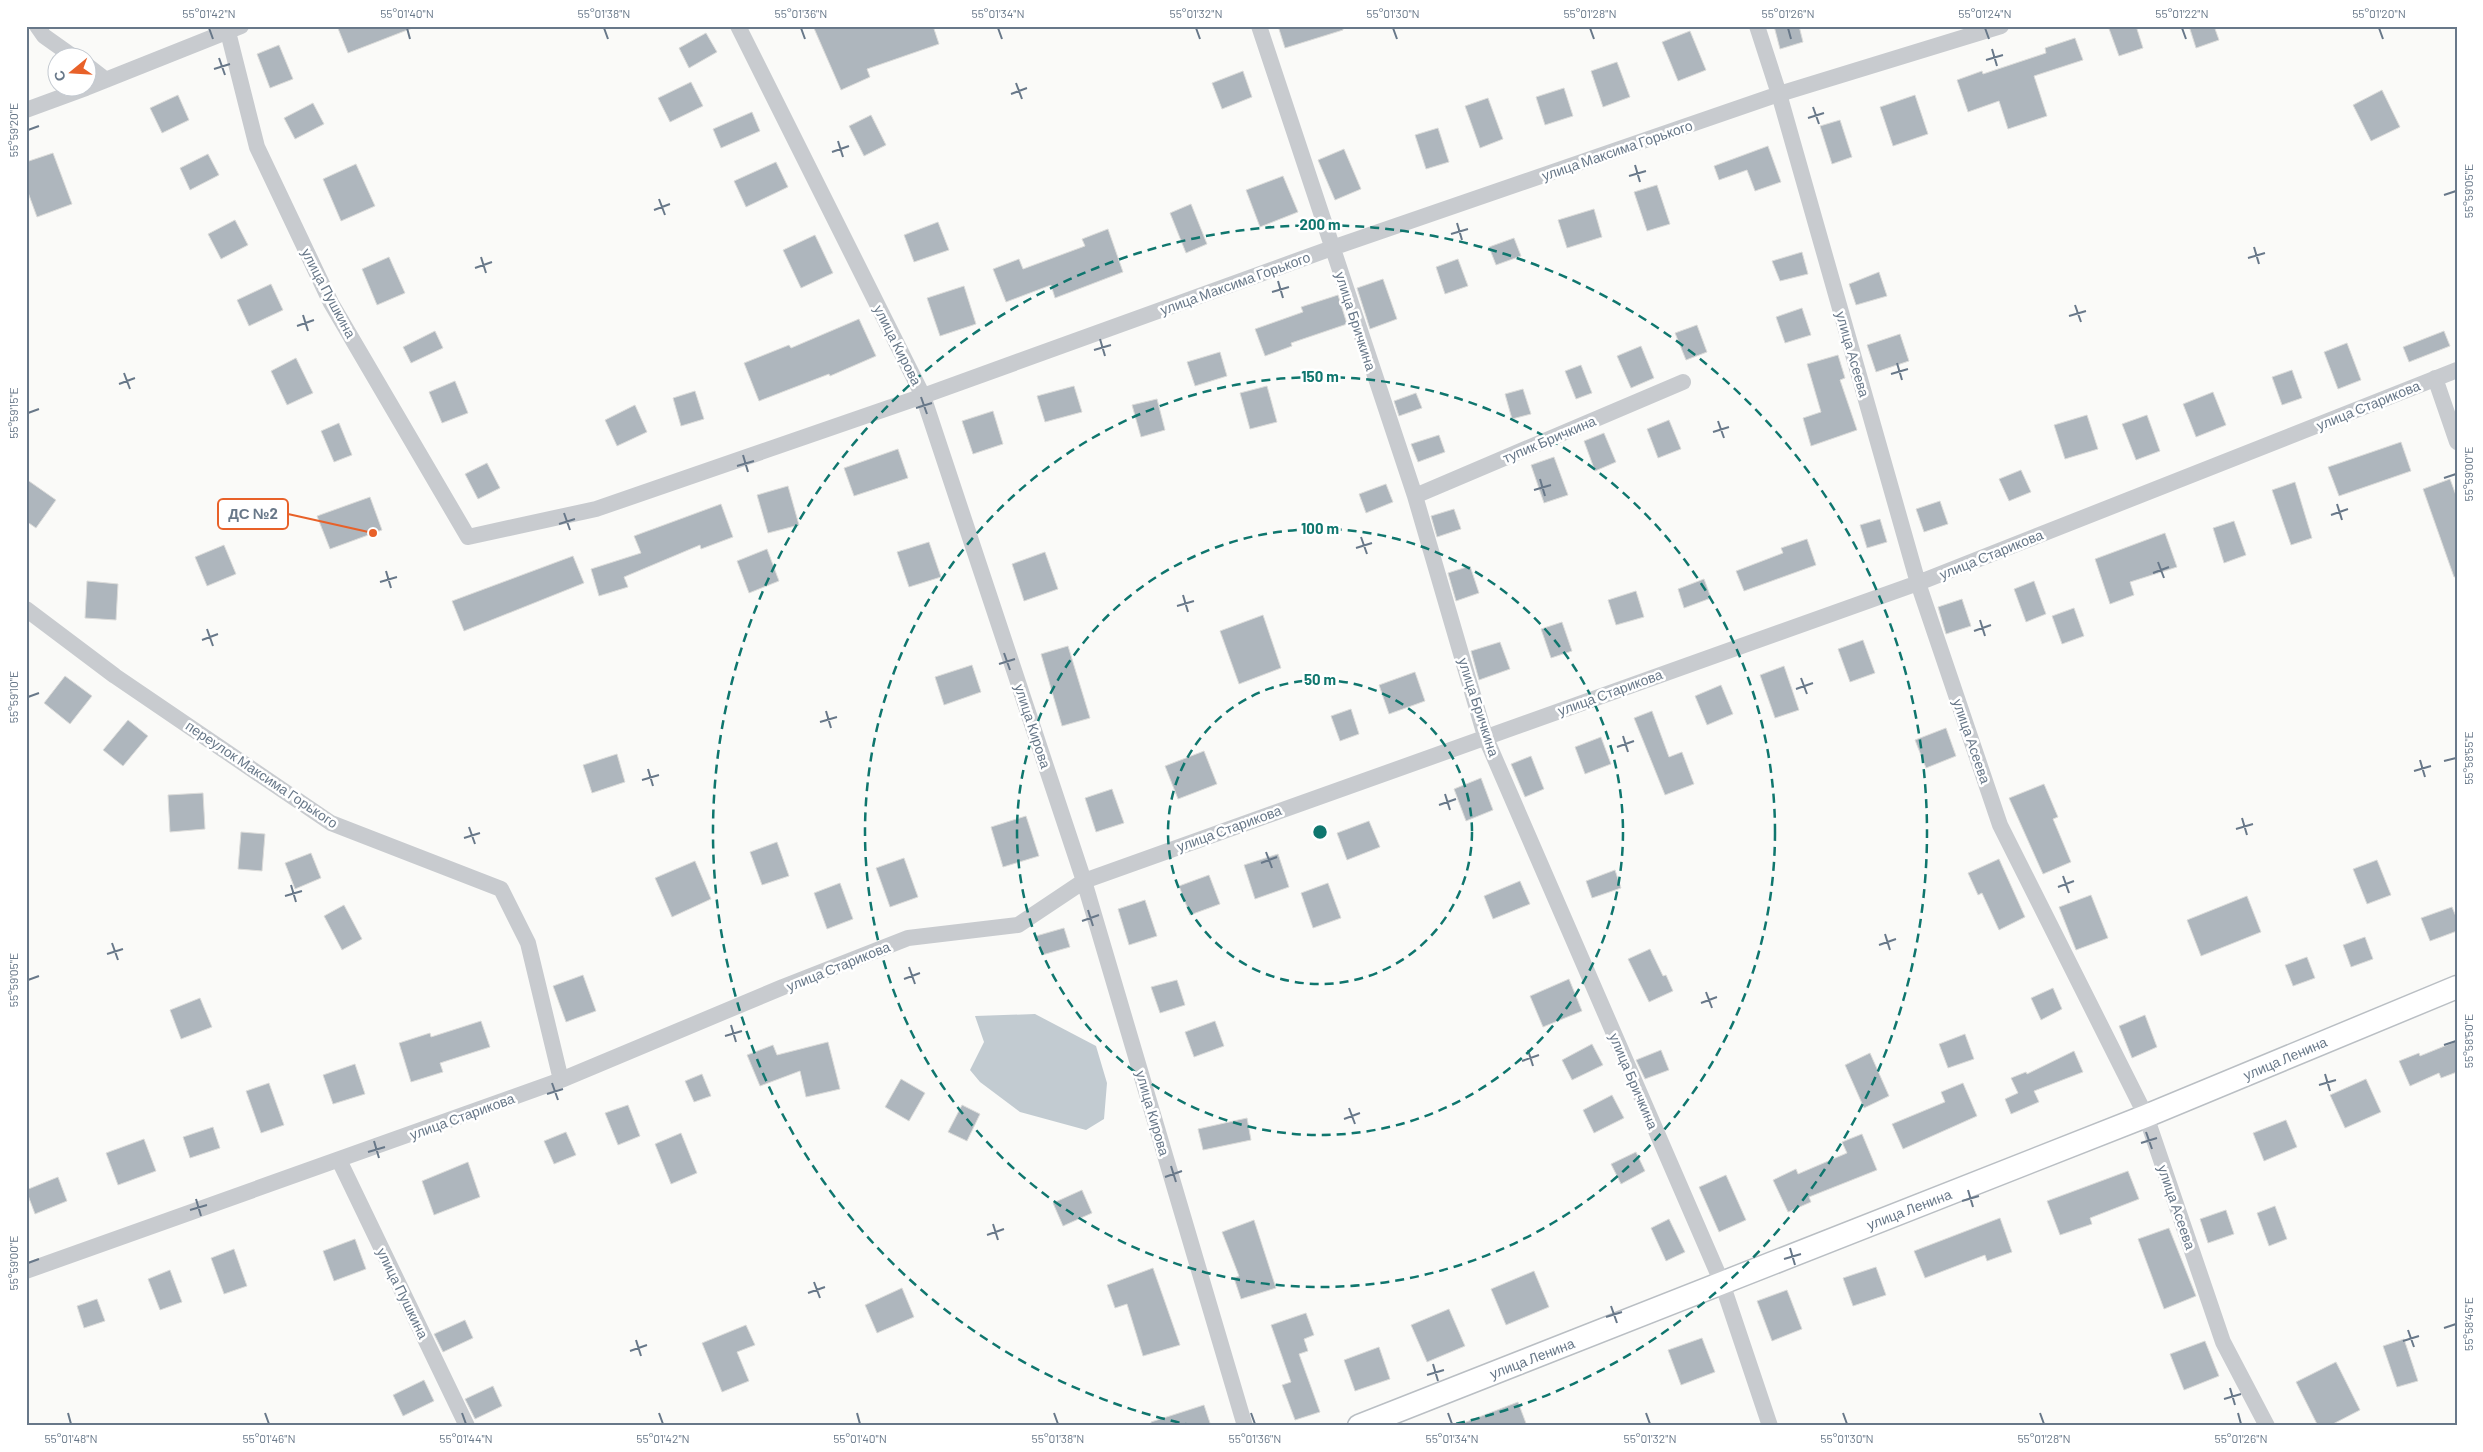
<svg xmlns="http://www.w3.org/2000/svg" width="2483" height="1452" font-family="Barlow,sans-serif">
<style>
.water{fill:#c2cbd1}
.building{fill:#aeb6bd;stroke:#dcdcda}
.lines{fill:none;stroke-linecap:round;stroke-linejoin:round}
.secondary-casing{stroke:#babfc4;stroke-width:25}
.street{stroke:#c8cbcf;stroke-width:16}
.secondary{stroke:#fff;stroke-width:22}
.ticks{fill:none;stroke:#687889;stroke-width:2}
.ring{fill:none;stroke:#0f766e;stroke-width:2.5;stroke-dasharray:9 6}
.labels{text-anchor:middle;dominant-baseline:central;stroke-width:5;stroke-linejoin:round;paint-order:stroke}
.street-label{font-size:14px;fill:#687889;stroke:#fff}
.centre{fill:#0f766e;stroke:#fff;stroke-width:2.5}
.ring-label{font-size:15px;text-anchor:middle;font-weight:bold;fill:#0f766e;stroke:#fff;stroke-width:5;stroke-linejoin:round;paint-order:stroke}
.leader{fill:none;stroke:#e86129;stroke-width:2}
.callout-dot{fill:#e86129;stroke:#fff;stroke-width:2}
.callout{fill:#fff;stroke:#e86129;stroke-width:2}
.callout-label{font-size:15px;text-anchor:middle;font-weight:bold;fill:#687889}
.neatline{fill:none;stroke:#687889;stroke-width:2}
.ticks-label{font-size:12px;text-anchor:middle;fill:#687889}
</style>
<rect width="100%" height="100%" fill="#fafaf8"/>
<path class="water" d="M1035,1014l61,32 11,37 -3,36 -18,11 -66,-18 -40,-30 -10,-12 14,-28 -9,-26z"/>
<path class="building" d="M337,26h77l1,1 -67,26z
M813,26h120l6,18 -72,25 3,8 -29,13z
M1278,26h65v4l-58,18z
M1774,26h25l4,16 -23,7z
M2108,26h28l7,22 -24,8z
M2189,26h25l5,14 -23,8z
M1690,31l16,39 -28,11 -16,-39z
M706,33l11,19 -28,16 -10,-20z
M2075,38l8,22 -49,16 13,40 -39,13 -9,-28 -31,11 -11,-32 25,-9 1,3 63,-21 -1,-5z
M279,45l14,34 -23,9 -13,-34z
M1617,62l13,35 -27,10 -12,-36z
M1243,71l9,26 -30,12 -10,-26z
M691,82l12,24 -33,16 -12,-24z
M1564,88l9,28 -28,9 -9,-28z
M2382,90l18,37 -29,14 -18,-36z
M178,95l11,25 -27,13 -12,-25z
M1915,95l13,39 -35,12 -13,-39z
M1488,98l15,41 -23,9 -15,-42z
M313,103l11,21 -29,15 -11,-21z
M752,112l8,19 -39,17 -8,-19z
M871,115l15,30 -22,11 -15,-30z
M1840,120l12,37 -20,7 -12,-38z
M1438,128l11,34 -23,7 -11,-34z
M1768,146l13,36 -26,9 -8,-21 -28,10 -5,-14z
M1344,149l17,40 -26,11 -17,-40z
M53,153l19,51 -35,13 -11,-30v-25z
M208,154l11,21 -29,15 -10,-22z
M776,162l12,25 -42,20 -12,-26z
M356,164l19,42 -34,15 -18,-42z
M1283,176l15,36 -38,15 -14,-37z
M1657,185l13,39 -23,7 -13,-39z
M1191,204l16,40 -21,9 -16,-40z
M1594,209l8,28 -35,11 -9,-28z
M235,220l13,25 -27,14 -13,-25z
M938,222l11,28 -35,12 -10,-27z
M1108,229l15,43 -68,26 -4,-13 -45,17 -13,-33 26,-10 4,10 62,-23 -3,-7z
M815,235l18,38 -32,15 -18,-38z
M1514,238l7,18 -25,9 -7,-18z
M1802,252l6,22 -28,7 -8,-20z
M389,257l16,36 -28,12 -15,-36z
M1458,259l10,27 -23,8 -9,-27z
M1879,272l8,24 -31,9 -7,-21z
M1383,279l14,40 -27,10 -13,-41z
M271,284l12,26 -34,16 -12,-26z
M964,286l12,38 -36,12 -13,-38z
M1338,295l9,29 -56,19 1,3 -27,10 -10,-27 48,-17 -2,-5z
M1802,308l9,27 -26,8 -9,-26z
M859,319l17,37 -46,20 -1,-2 -70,27 -15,-38 45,-18 2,3z
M1697,325l10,27 -21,8 -11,-27z
M435,331l8,17 -32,15 -8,-16z
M2444,331l6,15 -41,16 -6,-15z
M1900,334l9,27 -33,11 -9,-27z
M2347,343l14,37 -23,9 -14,-37z
M1641,346l13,32 -23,10 -14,-32z
M1220,352l7,24 -32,10 -8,-24z
M1838,355l7,23 -5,2 17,50 -46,16 -8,-28 18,-6 -14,-48z
M296,358l17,35 -26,12 -16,-34z
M1581,365l11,28 -16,6 -11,-28z
M2292,370l10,28 -20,7 -10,-28z
M455,381l13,32 -26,10 -13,-31z
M1074,386l8,26 -37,10 -8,-26z
M1267,386l10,36 -27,7 -10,-36z
M1523,389l8,25 -19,5 -7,-25z
M695,391l9,28 -23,7 -8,-28z
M2213,392l13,33 -30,12 -13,-33z
M1416,393l6,15 -23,8 -5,-15z
M1157,399l8,31 -24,7 -9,-32z
M635,405l12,27 -30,14 -12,-26z
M993,411l10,33 -30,10 -11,-33z
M2087,415l11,34 -33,10 -11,-34z
M2147,415l13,36 -24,9 -14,-36z
M1669,420l12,29 -23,9 -11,-29z
M339,423l13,32 -18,7 -13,-31z
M1604,433l12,29 -21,9 -11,-30z
M1439,435l6,17 -27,10 -7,-18z
M2401,442l10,29 -72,25 -11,-29z
M898,449l10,29 -54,18 -10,-28z
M1554,457l14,38 -24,8 -13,-38z
M487,463l13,25 -22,11 -13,-25z
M2021,470l10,22 -22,9 -10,-22z
M26,479l30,21 -20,28 -10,-7z
M2450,479l7,19v79h-3l-31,-88z
M2295,482l17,56 -21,7 -19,-55z
M1386,484l7,18 -27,11 -7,-19z
M788,486l11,39 -31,8 -11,-38z
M370,497l12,33 -52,19 -13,-33z
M1940,501l8,23 -24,8 -8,-23z
M721,504l12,33 -32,12 -1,-4 -76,32 4,10 -29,9 -8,-27 50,-16 -7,-17z
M1454,509l7,20 -24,8 -6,-21z
M1880,519l7,23 -20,6 -7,-23z
M2234,521l12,34 -22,8 -11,-35z
M2165,533l12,34 -47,15 4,13 -24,9 -15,-45z
M1807,539l9,26 -72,26 -8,-20 47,-18 -2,-5z
M929,542l12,35 -32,10 -12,-35z
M224,545l12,29 -29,12 -12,-29z
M767,549l12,32 -30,12 -12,-32z
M1045,552l13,37 -34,12 -12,-37z
M573,556l11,27 -120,48 -12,-30z
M1470,566l9,27 -23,8 -8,-28z
M1704,579l7,19 -27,10 -6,-19z
M87,581l31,3 -2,36 -31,-2z
M2034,581l12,33 -20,8 -12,-33z
M1636,591l8,26 -28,8 -8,-25z
M1962,599l9,27 -25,8 -8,-27z
M2074,608l10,28 -22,8 -10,-28z
M1263,615l18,53 -42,16 -19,-53z
M1562,622l10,29 -21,7 -10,-29z
M1863,640l12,33 -25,9 -12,-33z
M1500,642l10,27 -31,11 -8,-29z
M1068,646l22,72 -28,8 -21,-72z
M972,665l9,27 -37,13 -9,-28z
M1784,666l15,44 -24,8 -15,-43z
M1415,672l10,29 -36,13 -10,-29z
M65,676l27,20 -22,28 -26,-21z
M1721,685l12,29 -26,11 -12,-29z
M1351,709l8,25 -19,7 -9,-25z
M1652,711l17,46 13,-5 12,32 -29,11 -31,-77z
M128,720l20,16 -25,30 -20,-16z
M1946,728l10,28 -30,12 -11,-28z
M1601,737l10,27 -26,10 -10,-27z
M1204,751l13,33 -39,15 -13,-33z
M617,754l8,28 -33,11 -9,-28z
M1531,756l13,33 -19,8 -14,-33z
M1481,778l12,32 -27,11 -12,-32z
M2044,784l14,33 -5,2 18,43 -28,12 -34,-76z
M1112,789l12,34 -28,9 -11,-34z
M203,793l2,36 -35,3 -2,-37z
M1026,816l13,40 -36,11 -12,-40z
M1369,821l11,26 -33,13 -10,-27z
M241,832l24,2 -3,37 -24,-2z
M777,842l12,34 -27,9 -12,-33z
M311,853l10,25 -26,11 -10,-26z
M1278,854l11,33 -34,12 -11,-34z
M904,858l14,39 -28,10 -14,-39z
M1999,859l26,58 -26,13 -17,-37 -4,2 -10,-22z
M2377,860l14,35 -24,9 -14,-35z
M695,861l16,38 -39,18 -17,-39z
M1615,870l6,18 -29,10 -6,-17z
M1209,875l11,29 -30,11 -11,-29z
M1520,881l10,23 -37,15 -9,-23z
M840,883l13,36 -26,10 -13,-36z
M1328,883l13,35 -28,10 -12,-35z
M2091,895l17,43 -32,12 -17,-43z
M2247,896l14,36 -60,24 -14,-36z
M1145,900l12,36 -28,9 -11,-36z
M344,905l18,34 -20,11 -18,-34z
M2452,907l5,12v12l-27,10 -9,-23z
M1064,928l6,19 -28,8 -6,-19z
M2365,937l8,22 -22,8 -8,-22z
M1650,949l13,27 3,-1 7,16 -24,11 -21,-43z
M2307,957l8,21 -22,8 -8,-21z
M583,975l13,36 -30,11 -13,-36z
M1569,979l13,32 -39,16 -13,-31z
M1177,980l8,25 -25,8 -9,-26z
M2053,988l9,21 -21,11 -10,-22z
M200,998l12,29 -31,12 -11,-29z
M2145,1015l12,32 -25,11 -13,-32z
M481,1021l9,26 -50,16 3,9 -32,10 -12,-39 31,-10 1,4z
M1215,1021l9,25 -30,11 -9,-25z
M1965,1034l9,25 -26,9 -9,-24z
M2457,1041v31l-16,6 -2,-5 -29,13 -11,-25 20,-8 1,3z
M828,1042l12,47 -34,8 -6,-26 -40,15 -13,-31 26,-10 4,10z
M1592,1044l11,21 -31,15 -10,-20z
M1661,1050l8,20 -24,9 -9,-19z
M2074,1051l9,21 -49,19 5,11 -28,12 -6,-15 13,-6 -7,-15 15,-6 1,2z
M1870,1053l19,43 -25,12 -19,-43z
M355,1064l10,30 -32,10 -10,-29z
M702,1074l9,22 -17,6 -9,-21z
M901,1079l24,14 -16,28 -24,-14z
M2366,1079l15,33 -36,16 -15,-33z
M269,1083l15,42 -23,8 -15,-42z
M1963,1083l14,33 -74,33 -11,-25 53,-22 -4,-10z
M1612,1095l12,23 -30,15 -11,-23z
M628,1105l12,31 -22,9 -13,-32z
M962,1105l18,9 -13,27 -19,-9z
M1247,1118l4,22 -48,10 -5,-21z
M2286,1120l11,27 -33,14 -11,-28z
M213,1127l7,21 -30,10 -7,-21z
M566,1132l10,23 -22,9 -10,-23z
M681,1133l16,40 -26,11 -16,-40z
M1862,1134l15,36 -68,27 2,5 -23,10 -15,-32 23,-11 2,5 49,-21 -5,-11z
M144,1139l12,32 -38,14 -12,-32z
M1636,1152l9,19 -24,13 -10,-20z
M468,1162l12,35 -46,18 -12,-34z
M2128,1171l11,28 -49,19 2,6 -32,11 -13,-34z
M1726,1175l20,45 -27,12 -20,-45z
M58,1177l9,24 -32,13 -9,-24z
M1082,1190l10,23 -29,13 -10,-23z
M2275,1206l12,33 -18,7 -12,-33z
M2226,1210l8,24 -26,9 -8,-24z
M2000,1218l12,34 -25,9 -2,-6 -60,23 -11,-27z
M1669,1219l16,33 -19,9 -15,-33z
M1254,1220l22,68 -35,11 -7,-21 5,-2 -17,-44z
M2169,1228l27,68 -32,13 -26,-70z
M355,1239l11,30 -32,12 -11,-30z
M234,1249l13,37 -23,8 -13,-36z
M1876,1267l10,28 -33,11 -10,-28z
M1153,1268l27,77 -37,11 -16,-52 -12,4 -8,-23z
M170,1270l12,32 -22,8 -12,-31z
M1534,1271l15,36 -43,18 -15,-36z
M902,1288l12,29 -37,16 -12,-28z
M1787,1290l15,39 -30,12 -15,-40z
M97,1299l8,22 -21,7 -7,-22z
M1449,1309l16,37 -38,16 -16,-37z
M1306,1313l8,22 -10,4 4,12 -9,3 21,58 -25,8 -13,-35 9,-3 -20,-57z
M465,1320l8,18 -30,14 -9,-18z
M746,1325l9,20 -18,7 12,29 -27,11 -20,-49z
M1702,1338l13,34 -34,13 -13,-35z
M2404,1339l14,42 -21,6 -14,-41z
M2205,1341l14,35 -35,14 -14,-36z
M1379,1347l11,32 -35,12 -11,-31z
M2336,1362l24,48 -31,16h-11l-22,-44z
M424,1380l10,21 -31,15 -10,-21z
M493,1386l9,20 -27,13 -10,-20z
M1518,1402l9,24h-66v-2z
M1204,1405l7,21h-60v-4z"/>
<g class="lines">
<defs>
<path id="secondary" d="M1359,1426l787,-310 311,-129"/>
</defs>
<use href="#secondary" class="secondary-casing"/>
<path class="street" d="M37,26l7,10 31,22
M738,26l185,370 161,485 161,545
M1259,26l156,470 70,240 237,547 48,143
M1757,26l22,68 139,489 82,242 146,291 77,226 44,84
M228,32l29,115 74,156 137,234 128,-28 327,-113 409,-148 447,-154 222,-68
M88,66l18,14
M88,87l153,-61
M26,110l60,-22
M2435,378l22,64
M1415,496l268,-114
M26,609l89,67 216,147 170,66 27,54 33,137
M339,1160l128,266
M26,1271l535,-191 222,-93 125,-49 110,-13 66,-44 834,-298 539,-213"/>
<use href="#secondary" class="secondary"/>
</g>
<path class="ticks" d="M209,28l4,11M407,28l3,11M604,28l4,11M801,28l4,11M998,28l4,11M1196,28l4,11M1393,28l4,11M1590,28l4,11M1788,28l3,11M1985,28l4,11M2182,28l4,11M2379,28l4,11M1992,49l5,17M219,58l6,17M1986,60l17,-5M214,69l16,-5M1016,83l6,16M1011,94l16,-6M1813,107l6,17M1808,118l16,-5M28,130l11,-4M838,141l5,16M832,152l17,-6M1635,165l5,17M1629,176l17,-5M2444,195l12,-4M659,199l6,16M654,210l16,-6M1457,223l5,17M1451,234l17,-5M2254,247l5,17M481,257l5,16M2248,258l17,-5M475,268l17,-6M1278,281l5,17M1272,292l17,-5M2075,305l6,17M303,315l5,16M2069,316l17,-5M297,326l17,-6M1100,339l5,17M1094,350l17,-5M1897,363l5,17M124,373l6,16M1891,374l17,-5M119,384l16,-6M921,397l6,17M916,408l16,-5M28,413l11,-4M1718,421l6,17M1713,432l16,-5M743,455l5,17M737,466l17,-5M2444,478l12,-4M1540,479l5,17M1534,490l17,-5M2337,504l5,16M564,513l6,17M2331,515l17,-6M559,524l16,-5M1361,537l6,17M1356,548l16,-5M2158,562l6,16M386,571l5,17M2153,573l16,-6M380,582l17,-5M1183,595l5,17M1177,606l17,-5M1980,620l5,16M207,629l6,17M1974,631l17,-6M202,640l16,-6M1004,653l6,17M999,664l16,-5M1801,678l6,16M1796,689l17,-6M28,697l11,-4M826,711l5,17M820,722l17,-5M1623,736l5,16M1617,747l17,-6M2420,760l5,17M2444,761l12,-3M648,769l5,17M2414,771l17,-5M642,780l17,-5M1445,794l5,16M1439,805l17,-6M2242,818l5,17M469,827l6,17M2236,829l17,-5M464,838l16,-5M1266,852l6,16M1261,863l16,-6M2063,876l6,17M291,885l5,17M2058,887l16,-6M285,896l17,-5M1088,910l5,16M1082,921l17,-6M1885,934l5,16M112,943l6,17M1879,945l17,-6M107,954l16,-5M909,967l6,17M904,979l16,-6M28,980l11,-4M1706,992l6,16M1701,1003l16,-6M731,1025l5,17M725,1036l17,-5M2444,1045l12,-4M1528,1050l5,16M1522,1061l17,-6M2325,1074l5,17M552,1083l6,17M2319,1085l17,-5M547,1094l16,-5M1349,1108l6,16M1344,1119l16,-6M2146,1132l6,17M374,1141l5,17M2141,1143l16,-5M368,1152l17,-5M1171,1166l5,16M1165,1177l17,-6M1968,1190l5,17M196,1199l5,17M1962,1201l17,-5M190,1210l17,-5M993,1224l5,16M987,1235l17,-6M1790,1248l5,17M1784,1259l17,-5M28,1263l11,-4M814,1282l6,16M808,1293l17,-6M1611,1306l6,17M1606,1317l16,-5M2444,1328l12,-4M2408,1330l6,17M636,1340l5,16M2403,1341l16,-5M630,1351l17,-6M1433,1364l5,17M1427,1375l17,-5M2230,1388l5,17M2224,1399l17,-5M68,1413l3,11M265,1413l4,11M462,1413l4,11M659,1413l4,11M857,1413l3,11M1054,1413l4,11M1251,1413l4,11M1448,1413l4,11M1646,1413l4,11M1843,1413l4,11M2040,1413l4,11M2238,1413l3,11"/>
<g class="ring">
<circle cx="1320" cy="832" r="152"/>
<circle cx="1320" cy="832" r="303"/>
<circle cx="1320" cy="832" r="455"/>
<path d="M1194 1426A607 607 0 1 1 1446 1426"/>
</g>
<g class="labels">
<g class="street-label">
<text transform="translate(1617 150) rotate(-19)">улица Максима Горького</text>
<text transform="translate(1235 283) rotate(-20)">улица Максима Горького</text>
<text transform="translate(329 293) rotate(62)">улица Пушкина</text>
<text transform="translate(1356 321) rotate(72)">улица Бричкина</text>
<text transform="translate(898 345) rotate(63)">улица Кирова</text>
<text transform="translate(1853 354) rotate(74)">улица Асеева</text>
<text transform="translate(2368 405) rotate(-22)">улица Старикова</text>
<text transform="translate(1549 439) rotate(-23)">тупик Бричкина</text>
<text transform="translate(1991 554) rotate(-22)">улица Старикова</text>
<text transform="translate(1610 692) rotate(-20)">улица Старикова</text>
<text transform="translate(1479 707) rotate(72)">улица Бричкина</text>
<text transform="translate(1033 726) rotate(72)">улица Кирова</text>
<text transform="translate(1972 741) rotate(71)">улица Асеева</text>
<text transform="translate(262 774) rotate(34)">переулок Максима Горького</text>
<text transform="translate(1229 828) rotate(-20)">улица Старикова</text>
<text transform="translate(838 966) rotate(-22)">улица Старикова</text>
<text transform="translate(2285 1058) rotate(-23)">улица Ленина</text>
<text transform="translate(1634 1081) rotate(67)">улица Бричкина</text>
<text transform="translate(1153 1113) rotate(74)">улица Кирова</text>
<text transform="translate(462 1116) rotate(-20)">улица Старикова</text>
<text transform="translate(2177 1207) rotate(71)">улица Асеева</text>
<text transform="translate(1909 1209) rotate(-21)">улица Ленина</text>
<text transform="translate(403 1293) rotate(64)">улица Пушкина</text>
<text transform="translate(1532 1358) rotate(-21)">улица Ленина</text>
</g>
</g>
<circle cx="1320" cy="832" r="8" class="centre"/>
<g class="ring-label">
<text x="1320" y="230">200 m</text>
<text x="1320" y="382">150 m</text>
<text x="1320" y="534">100 m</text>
<text x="1320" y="685">50 m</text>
</g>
<path class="leader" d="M373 533L288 514"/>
<circle class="callout-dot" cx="373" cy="533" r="5"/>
<rect class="callout" x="218" y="499" width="70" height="30" rx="5"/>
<g class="callout-label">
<text x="253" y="519">ДС №2</text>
</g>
<rect width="2483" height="1452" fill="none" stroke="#ffffff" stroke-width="55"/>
<g transform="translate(72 72) rotate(252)"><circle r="24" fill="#ffffff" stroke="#c3c9d0"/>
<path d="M0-4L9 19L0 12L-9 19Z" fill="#e86129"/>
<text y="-8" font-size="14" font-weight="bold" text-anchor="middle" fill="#687889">С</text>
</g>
<rect x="28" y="28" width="2428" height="1396" class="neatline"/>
<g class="ticks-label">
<text x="209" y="18">55°01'42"N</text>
<text x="407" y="18">55°01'40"N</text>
<text x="604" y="18">55°01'38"N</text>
<text x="801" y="18">55°01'36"N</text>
<text x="998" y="18">55°01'34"N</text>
<text x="1196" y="18">55°01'32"N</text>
<text x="1393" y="18">55°01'30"N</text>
<text x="1590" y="18">55°01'28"N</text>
<text x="1788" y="18">55°01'26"N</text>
<text x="1985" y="18">55°01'24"N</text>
<text x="2182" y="18">55°01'22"N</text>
<text x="2379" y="18">55°01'20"N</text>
<text transform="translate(14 130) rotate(-90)" y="4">55°59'20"E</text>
<text transform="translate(2469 191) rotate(-90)" y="4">55°59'05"E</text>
<text transform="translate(14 413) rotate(-90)" y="4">55°59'15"E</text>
<text transform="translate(2469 474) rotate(-90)" y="4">55°59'00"E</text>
<text transform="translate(14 697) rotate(-90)" y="4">55°59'10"E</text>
<text transform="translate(2469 758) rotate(-90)" y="4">55°58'55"E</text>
<text transform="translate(14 980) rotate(-90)" y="4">55°59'05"E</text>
<text transform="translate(2469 1041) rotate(-90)" y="4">55°58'50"E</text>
<text transform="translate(14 1263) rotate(-90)" y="4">55°59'00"E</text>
<text transform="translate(2469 1324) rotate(-90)" y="4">55°58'45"E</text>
<text x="71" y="1443">55°01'48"N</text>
<text x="269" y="1443">55°01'46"N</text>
<text x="466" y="1443">55°01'44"N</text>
<text x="663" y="1443">55°01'42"N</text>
<text x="860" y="1443">55°01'40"N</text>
<text x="1058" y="1443">55°01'38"N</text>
<text x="1255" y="1443">55°01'36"N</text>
<text x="1452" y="1443">55°01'34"N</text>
<text x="1650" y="1443">55°01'32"N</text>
<text x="1847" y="1443">55°01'30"N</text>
<text x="2044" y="1443">55°01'28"N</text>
<text x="2241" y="1443">55°01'26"N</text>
</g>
</svg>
